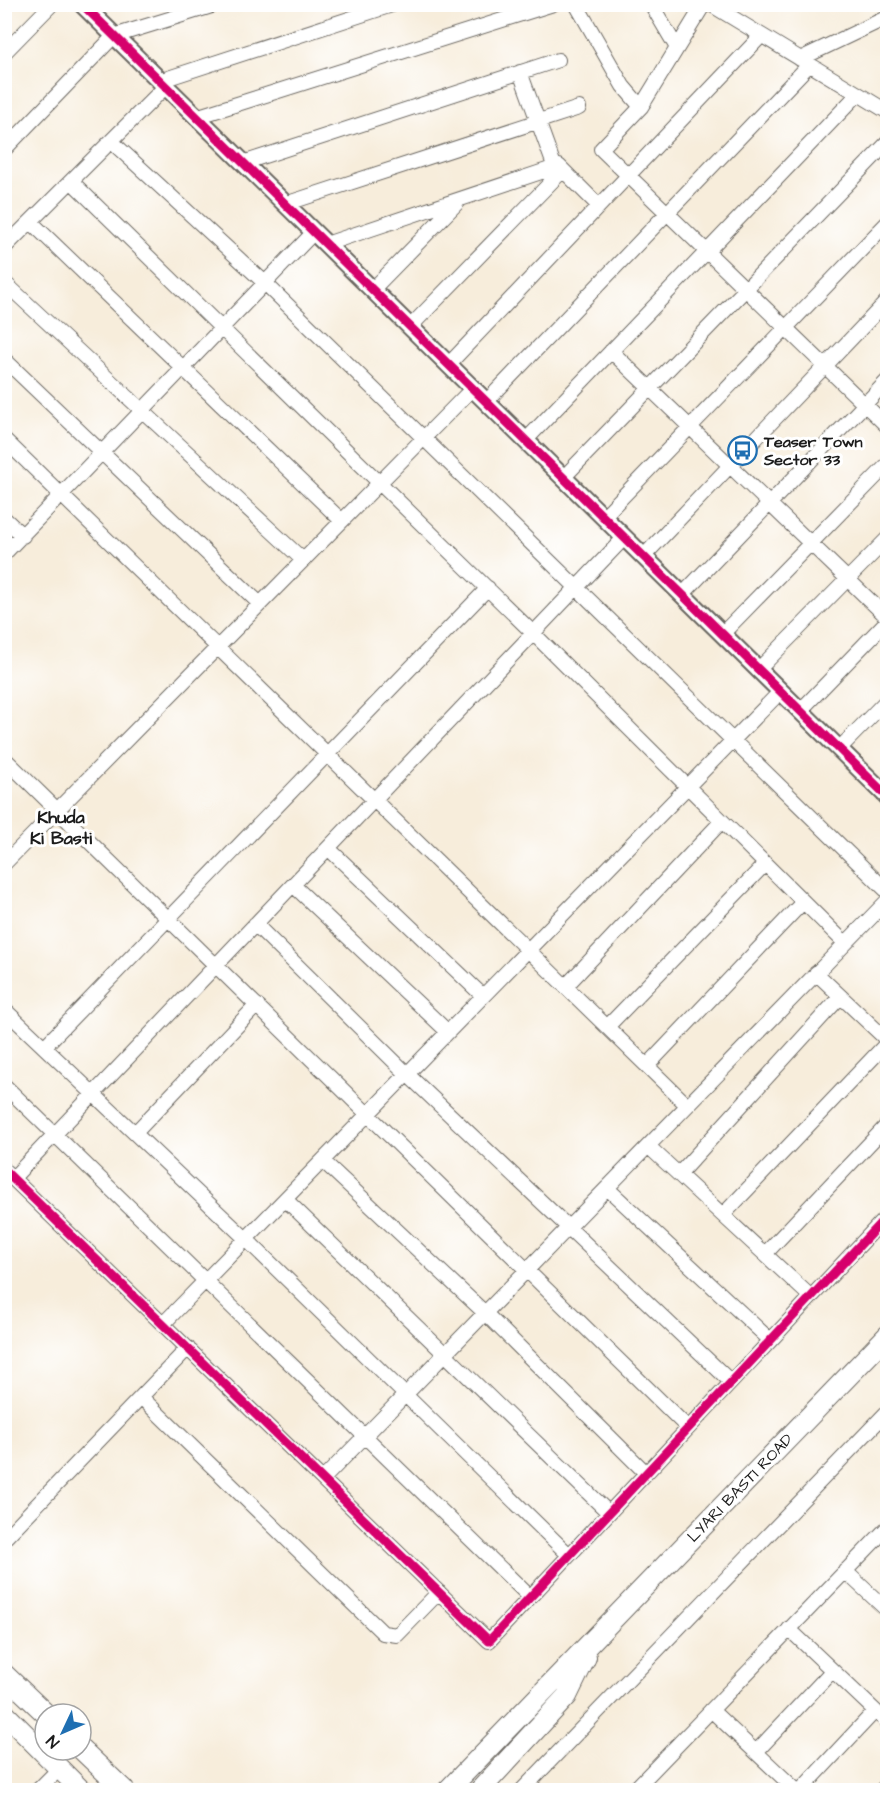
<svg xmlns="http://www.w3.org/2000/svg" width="892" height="1795" font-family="'Architects Daughter',sans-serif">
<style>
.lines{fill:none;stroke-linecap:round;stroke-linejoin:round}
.minor-casing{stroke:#69655f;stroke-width:16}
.tertiary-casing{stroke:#69655f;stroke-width:20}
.secondary-casing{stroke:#69655f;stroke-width:22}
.minor{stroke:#fff;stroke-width:14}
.tertiary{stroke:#fff;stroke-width:16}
.secondary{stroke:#fff;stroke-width:20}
.cycleway-casing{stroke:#fff;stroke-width:13}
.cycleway{stroke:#d6006c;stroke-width:9}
.labels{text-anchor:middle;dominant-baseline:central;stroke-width:6;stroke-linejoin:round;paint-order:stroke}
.poi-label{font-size:16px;font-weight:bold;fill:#1c1c1c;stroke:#fff;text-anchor:start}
.street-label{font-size:16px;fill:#1c1c1c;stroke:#fff}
.neighbourhood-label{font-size:18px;font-weight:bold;fill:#1c1c1c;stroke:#fff}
</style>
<rect width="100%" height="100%" fill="#fff"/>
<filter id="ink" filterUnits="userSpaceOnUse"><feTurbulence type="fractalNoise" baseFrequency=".0167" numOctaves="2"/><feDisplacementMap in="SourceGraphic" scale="12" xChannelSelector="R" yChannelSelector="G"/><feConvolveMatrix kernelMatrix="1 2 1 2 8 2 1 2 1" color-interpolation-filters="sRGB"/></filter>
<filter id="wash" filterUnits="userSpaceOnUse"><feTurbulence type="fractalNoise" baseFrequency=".008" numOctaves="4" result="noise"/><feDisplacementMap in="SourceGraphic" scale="24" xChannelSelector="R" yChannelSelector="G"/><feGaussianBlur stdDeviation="1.35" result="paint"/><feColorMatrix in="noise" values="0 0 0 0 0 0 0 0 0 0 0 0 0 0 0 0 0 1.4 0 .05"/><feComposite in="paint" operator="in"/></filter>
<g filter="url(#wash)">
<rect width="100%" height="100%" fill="#f7eddb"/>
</g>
<g filter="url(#ink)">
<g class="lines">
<defs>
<path id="minor" d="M576,4l47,82 18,21
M651,4l26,44
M704,4l-63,103 -40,42 287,278
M710,4l178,108
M4,53l48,-49
M800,59l88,-42
M520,72l35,96
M159,81l236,-77
M196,117l357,-113
M111,141l154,142 623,609
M4,150l110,-114 104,-32
M243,163l315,-103
M71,181l462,452 312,310
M285,204l294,-96
M31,222l311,299
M326,244l233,-78 40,40
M4,248l161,-161
M4,282l299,278
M372,290l87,-89
M410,327l153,-157
M611,351l277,267
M4,359l256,245
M448,365l313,-329
M486,402l323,-337
M4,439l683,666
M525,441l333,-347
M563,478l325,-336
M603,517l285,-295
M4,518l19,18
M4,554l310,-322
M643,557l245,-257
M682,595l206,-215
M722,634l166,-170
M758,670l130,-132
M800,711l88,-91
M839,749l49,-50
M4,758l684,670
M328,848l155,148
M4,864l468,-475
M293,885l155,147
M255,924l152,150 324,308
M816,973l72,68
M566,986l156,-165
M4,1009l242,230 323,316
M607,1027l158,-163
M44,1047l444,-459
M647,1066l156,-164
M4,1085l526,512
M135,1133l122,-128
M648,1146l163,151
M323,1161l162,152 161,160
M4,1170l485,471 399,-426
M679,1174l161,-177
M13,1178l611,-640
M607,1188l163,152
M285,1199l324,314
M723,1215l165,-173
M765,1254l123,-130
M163,1324l617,-632
M141,1397l242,236 14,2 42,-43
M323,1479l565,-579
M4,1539l184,-191
M845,1571l43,40
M789,1629l99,94
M711,1710l85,80
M756,1752l76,-81
M38,1790l22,-22
M522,1790l366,-379
M634,1790l254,-263
M801,1790l74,-79
M882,1790l6,-6"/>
<path id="tertiary" d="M82,4l806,793"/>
<path id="secondary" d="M4,1674l42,40
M4,1713l77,77
M81,1749l43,41
M448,1790l440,-455
M480,1790l87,-94 19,-39"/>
</defs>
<use href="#minor" class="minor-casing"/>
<use href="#tertiary" class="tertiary-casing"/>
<use href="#secondary" class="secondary-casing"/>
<use href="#minor" class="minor"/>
<use href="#tertiary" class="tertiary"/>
<use href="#secondary" class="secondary"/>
<defs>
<path id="cycleway" d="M82,4l806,793
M4,1170l485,471 399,-426"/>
</defs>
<use href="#cycleway" class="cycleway-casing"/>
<use href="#cycleway" class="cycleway"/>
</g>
</g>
<defs>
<symbol id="bus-ring" viewBox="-11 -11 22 22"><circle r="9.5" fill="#fff" stroke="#1f6fb2" stroke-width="1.5"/><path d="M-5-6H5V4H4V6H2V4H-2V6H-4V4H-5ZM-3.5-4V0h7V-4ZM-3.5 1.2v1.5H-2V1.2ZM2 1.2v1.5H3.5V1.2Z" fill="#1f6fb2"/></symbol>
</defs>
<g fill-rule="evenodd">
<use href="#bus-ring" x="726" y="434" width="33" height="33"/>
</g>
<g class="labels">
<g class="poi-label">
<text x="764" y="442">Teaser Town<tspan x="764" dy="18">Sector 33</tspan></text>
</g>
<g class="street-label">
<text transform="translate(740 1488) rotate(-46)">LYARI BASTI ROAD</text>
</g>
<g class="neighbourhood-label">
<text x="61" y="817">Khuda<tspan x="61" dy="21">Ki Basti</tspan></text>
</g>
</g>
<rect width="892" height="1795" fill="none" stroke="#fff" stroke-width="24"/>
<g transform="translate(63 1732) rotate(226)"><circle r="28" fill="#ffffff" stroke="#a4a4a4" stroke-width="1.5"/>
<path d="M0-4.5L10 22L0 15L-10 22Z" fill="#1f6fb2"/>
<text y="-9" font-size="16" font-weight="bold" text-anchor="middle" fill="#1c1c1c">N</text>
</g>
</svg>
